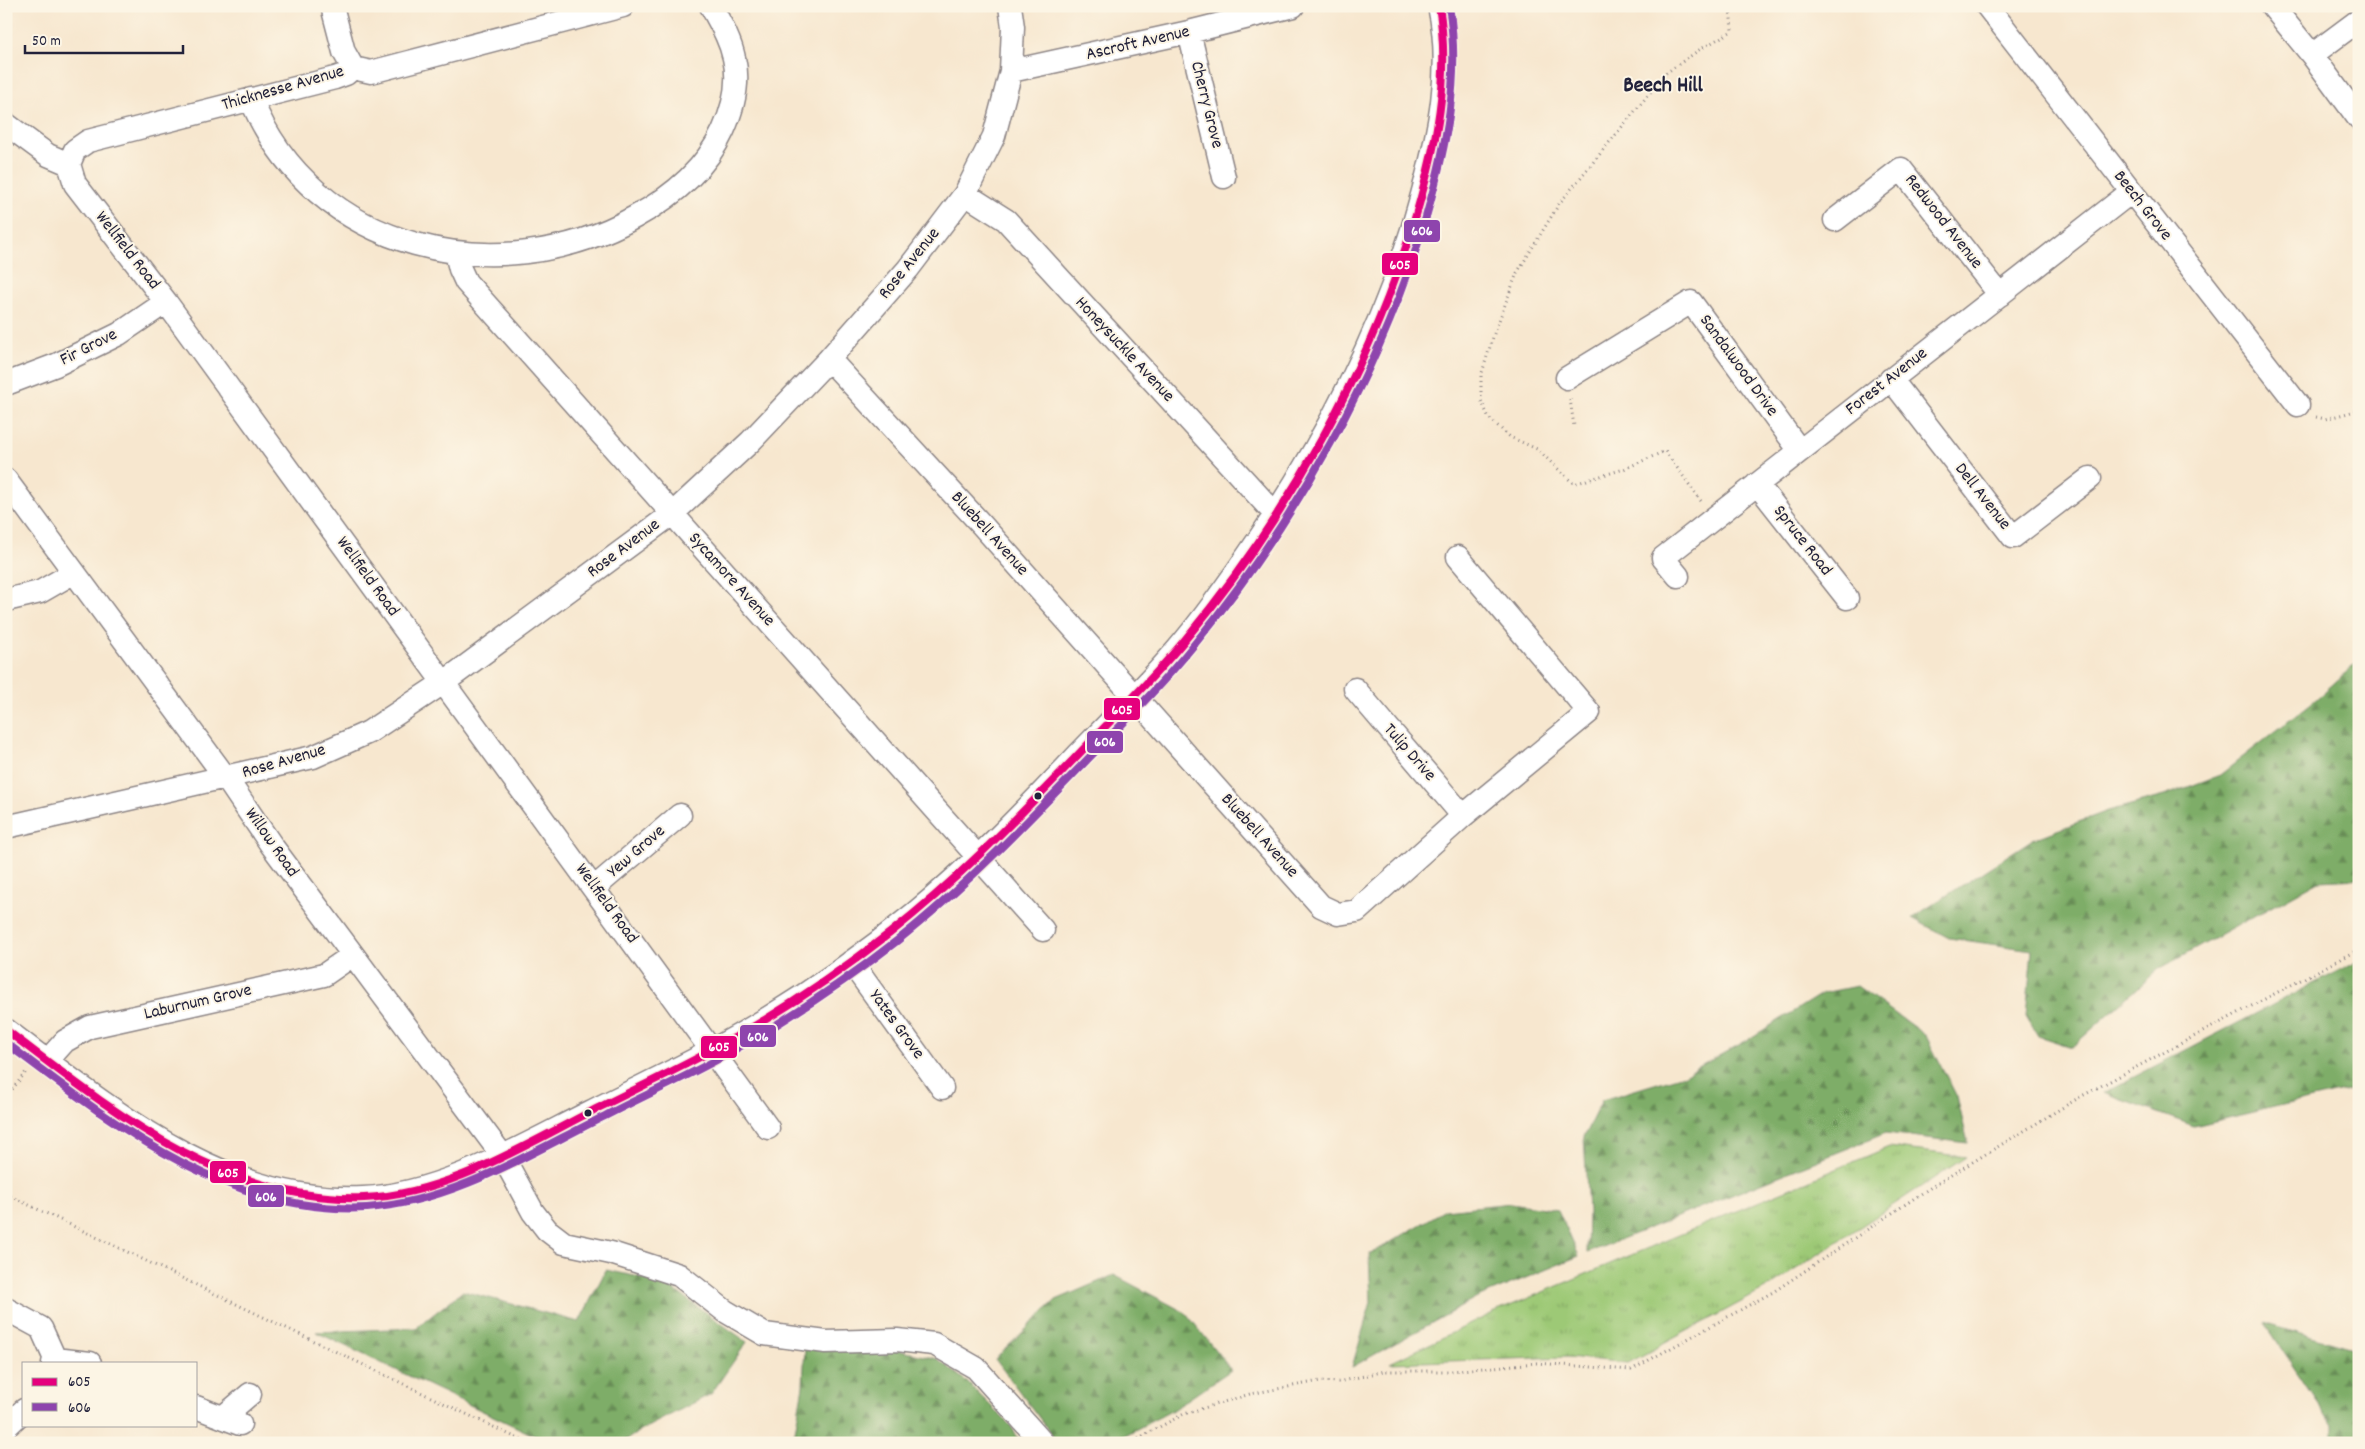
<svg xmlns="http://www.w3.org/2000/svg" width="2365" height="1449" font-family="Dekko,sans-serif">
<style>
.grass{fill:url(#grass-tufts);stroke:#607658}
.forest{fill:url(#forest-firs);stroke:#506851}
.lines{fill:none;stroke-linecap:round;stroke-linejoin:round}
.minor-casing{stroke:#8c8485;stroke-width:25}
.path{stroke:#8c8485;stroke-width:3;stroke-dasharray:1 4;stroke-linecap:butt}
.minor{stroke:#fff;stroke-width:22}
.bus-1-casing{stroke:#fcf5e5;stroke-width:11}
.bus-2-casing{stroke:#fcf5e5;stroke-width:11}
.bus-1{stroke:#e5007d;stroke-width:8}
.bus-2{stroke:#8e44ad;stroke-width:8}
.bus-dot{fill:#22223b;stroke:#fcf5e5;stroke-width:2}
.labels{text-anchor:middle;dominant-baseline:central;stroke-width:4;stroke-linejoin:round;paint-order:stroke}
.street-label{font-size:18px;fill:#22223b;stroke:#fcf5e5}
.district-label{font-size:22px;font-weight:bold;fill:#22223b;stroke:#fcf5e5}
.line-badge{stroke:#fcf5e5;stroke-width:2}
.badge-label{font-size:14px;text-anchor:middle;font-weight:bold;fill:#fff}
</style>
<defs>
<pattern id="grass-tufts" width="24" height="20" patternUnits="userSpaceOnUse" patternTransform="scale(1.25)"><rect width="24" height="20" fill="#9dc976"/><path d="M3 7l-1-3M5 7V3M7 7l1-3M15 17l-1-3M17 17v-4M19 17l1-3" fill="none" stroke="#87ac67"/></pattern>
<pattern id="forest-firs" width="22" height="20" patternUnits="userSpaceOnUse" patternTransform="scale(1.25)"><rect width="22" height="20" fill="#7ead67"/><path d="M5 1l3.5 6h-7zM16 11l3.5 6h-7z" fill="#678c56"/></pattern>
</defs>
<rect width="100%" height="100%" fill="#fcf5e5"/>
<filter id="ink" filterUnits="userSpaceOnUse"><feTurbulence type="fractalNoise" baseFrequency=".02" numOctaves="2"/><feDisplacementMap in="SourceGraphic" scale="10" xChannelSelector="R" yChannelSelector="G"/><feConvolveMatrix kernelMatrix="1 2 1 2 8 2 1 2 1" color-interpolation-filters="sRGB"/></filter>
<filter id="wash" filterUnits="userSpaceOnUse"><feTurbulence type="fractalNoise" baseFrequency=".0096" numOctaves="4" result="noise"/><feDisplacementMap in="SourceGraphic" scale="20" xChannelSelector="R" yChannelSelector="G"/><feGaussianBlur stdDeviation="1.12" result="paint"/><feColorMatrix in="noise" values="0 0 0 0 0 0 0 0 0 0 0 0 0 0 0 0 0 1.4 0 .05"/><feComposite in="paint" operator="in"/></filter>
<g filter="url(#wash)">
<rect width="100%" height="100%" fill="#f7e7cf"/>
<path class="grass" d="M1889,1147l77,10 -197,130 -141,76 -61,-6 -177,6 103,-50z"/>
<path class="forest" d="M2359,661v218l-41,2 -159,88 -87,78 -34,-11 -12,-20 6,-66 -83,-12 -37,-20 121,-79 75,-28 56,-15 56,-21 94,-74z
M2359,960v127l-165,39 -91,-33z
M1857,986l69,50 31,61 11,46 -82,-10 -299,120 1,-42 -4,-75 18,-36 82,-25 60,-33 79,-49z
M1511,1203l47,7 21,46 -102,42 -125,69 19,-65 -2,-47 76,-45z
M606,1270l57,12 84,60 -36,52 -66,34 -24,15h-71l-234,-111 100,-4 47,-37 116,31z
M1114,1275l72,38 45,57 -60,41 -61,32h-52l-63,-84 61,-59z
M2264,1323l95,28v92h-26v-17z
M805,1346l78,1 55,12 29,23 44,44 10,17h-228l10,-57z"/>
</g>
<g filter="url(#ink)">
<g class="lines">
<defs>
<path id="minor" d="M332,6l12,46 9,16
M1987,6l311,399
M2272,6l40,49 47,64
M1189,32l35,145
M2312,55l47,-35
M353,68l18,4 252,-66
M1011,71l178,-39 104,-26
M251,99c62,153 248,194 384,118 37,-20 70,-47 88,-86 10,-22 17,-48 11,-73 -4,-19 -14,-35 -23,-52
M6,124l42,31 21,9
M69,164l6,20 91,118 602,826
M69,164l6,-14 13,-9 247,-63 11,-4 7,-6
M965,194l41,26 270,295
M1835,220l66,-51 99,126
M456,253l4,16 6,13 577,648
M829,359l152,165 340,382 17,8 19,-3 106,-95 126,-104 -131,-155
M1567,378l124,-76 109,149
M1891,379l122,158 77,-59
M6,384l50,-19 63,-31 47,-32
M6,480l220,298 46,68 230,309 31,57 14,18 17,13 47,10 68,22 46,36 39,23 62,8 71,-2 37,4 42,24 67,75
M1757,484l90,114
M1678,576l-15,-18 468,-366
M6,600l34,-8 33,-19
M1355,689l108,127
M6,827l307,-70 56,-25 74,-49 229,-169 78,-72 79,-83 79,-90 57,-75 29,-58 17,-65 2,-44 -3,-21
M594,888l86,-73
M851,962l91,126
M6,1030c106,80 217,174 357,168 77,-3 159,-52 227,-86 41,-21 83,-40 123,-62 71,-39 140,-86 202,-137 57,-47 110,-102 160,-155 35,-36 70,-71 102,-108 30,-35 57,-74 82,-111 72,-107 130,-220 163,-344 17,-62 31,-126 17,-189
M48,1060l17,-19 25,-14 234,-52 29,-20
M6,1309l35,19 14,31 -2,4
M55,1359l35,4
M196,1407l44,17
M223,1417l27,-23
M6,1427l18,-17"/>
</defs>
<use href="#minor" class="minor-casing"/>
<path class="path" d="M1570,399l4,27
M2316,417l9,2 34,-9
M1701,501l-36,-50 -41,18 -50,15 -37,-35 -27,-12 -21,-19 -8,-18v-24l13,-42 23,-61 42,-69 107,-131 33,-23 33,-19 -2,-25
M6,1097l20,-25
M6,1194l521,249
M1129,1443l55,-29 66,-20 70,-13 18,1 47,-11h66l85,-8 95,7 142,-78 160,-106 147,-89 279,-148"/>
<use href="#minor" class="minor"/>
<defs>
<path id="bus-1" d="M6,1030c105,80 218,173 358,168 84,-3 162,-54 236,-91 38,-19 76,-37 113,-57 62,-34 122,-74 177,-117 68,-53 126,-114 185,-175 37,-39 75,-76 109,-117 102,-122 187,-273 232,-426 20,-69 35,-137 23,-209"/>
<path id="bus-2" d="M6,1043c105,79 222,173 361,165 86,-6 163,-55 238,-92 38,-20 77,-37 115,-58 62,-35 122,-74 178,-118 67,-53 126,-115 186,-177 37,-38 75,-75 109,-117 102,-124 188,-275 233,-429 20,-70 35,-139 23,-211"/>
</defs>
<use href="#bus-1" class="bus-1-casing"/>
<use href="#bus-2" class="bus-2-casing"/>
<use href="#bus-1" class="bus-1"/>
<use href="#bus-2" class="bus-2"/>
</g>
</g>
<g class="bus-dot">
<circle cx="1038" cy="796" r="4.5"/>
<circle cx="588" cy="1113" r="4.5"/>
</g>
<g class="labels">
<g class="street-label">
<text transform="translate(1138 44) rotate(-13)">Ascroft Avenue</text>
<text transform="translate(283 89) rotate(-16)">Thicknesse Avenue</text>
<text transform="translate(1206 105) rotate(76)">Cherry Grove</text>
<text transform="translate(2142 206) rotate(52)">Beech Grove</text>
<text transform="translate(1943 222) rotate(52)">Redwood Avenue</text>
<text transform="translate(127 251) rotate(52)">Wellfield Road</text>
<text transform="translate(910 264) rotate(-51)">Rose Avenue</text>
<text transform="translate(89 348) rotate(-27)">Fir Grove</text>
<text transform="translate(1124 350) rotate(47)">Honeysuckle Avenue</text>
<text transform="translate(1738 366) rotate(54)">Sandalwood Drive</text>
<text transform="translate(1887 382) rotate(-38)">Forest Avenue</text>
<text transform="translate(1982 497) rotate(52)">Dell Avenue</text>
<text transform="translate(989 534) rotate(48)">Bluebell Avenue</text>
<text transform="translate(1802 541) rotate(52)">Spruce Road</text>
<text transform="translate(624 549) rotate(-37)">Rose Avenue</text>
<text transform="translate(367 577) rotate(54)">Wellfield Road</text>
<text transform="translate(731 580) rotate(48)">Sycamore Avenue</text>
<text transform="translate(1409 753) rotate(49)">Tulip Drive</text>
<text transform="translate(284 762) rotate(-16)">Rose Avenue</text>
<text transform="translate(1259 836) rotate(48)">Bluebell Avenue</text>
<text transform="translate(271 843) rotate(55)">Willow Road</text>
<text transform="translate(637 852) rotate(-41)">Yew Grove</text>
<text transform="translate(606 904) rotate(54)">Wellfield Road</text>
<text transform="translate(198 1003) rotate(-13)">Laburnum Grove</text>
<text transform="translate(896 1025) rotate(54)">Yates Grove</text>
</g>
<g class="district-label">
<text x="1663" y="86">Beech Hill</text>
</g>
</g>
<g class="line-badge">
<rect x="1403" y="219" width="38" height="24" rx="5" fill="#8e44ad"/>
<rect x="1381" y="252" width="38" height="24" rx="5" fill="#e5007d"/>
<rect x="1103" y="697" width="38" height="24" rx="5" fill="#e5007d"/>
<rect x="1086" y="730" width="38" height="24" rx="5" fill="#8e44ad"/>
<rect x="739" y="1024" width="38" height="24" rx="5" fill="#8e44ad"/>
<rect x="700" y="1035" width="38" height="24" rx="5" fill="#e5007d"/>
<rect x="209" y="1160" width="38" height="24" rx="5" fill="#e5007d"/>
<rect x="247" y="1184" width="38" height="24" rx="5" fill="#8e44ad"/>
</g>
<g class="badge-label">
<text x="1422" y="235">606</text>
<text x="1400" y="269">605</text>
<text x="1122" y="714">605</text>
<text x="1105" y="746">606</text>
<text x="758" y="1041">606</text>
<text x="719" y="1051">605</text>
<text x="228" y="1177">605</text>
<text x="266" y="1201">606</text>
</g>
<rect width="2365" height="1449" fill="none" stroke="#fcf5e5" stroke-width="25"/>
<rect x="22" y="1362" width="175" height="65" fill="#fcf5e5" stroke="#a5a1a1"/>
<rect x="32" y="1378" width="25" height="8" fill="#e5007d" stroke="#a5a1a1"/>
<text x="68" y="1386" font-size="15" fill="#22223b">605</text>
<rect x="32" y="1403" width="25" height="8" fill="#8e44ad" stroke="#a5a1a1"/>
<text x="68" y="1412" font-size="15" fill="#22223b">606</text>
<path d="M25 45v8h158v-8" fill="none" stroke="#22223b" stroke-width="2.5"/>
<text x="32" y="45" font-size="15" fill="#22223b" stroke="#fcf5e5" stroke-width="4" paint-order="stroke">50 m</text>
</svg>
